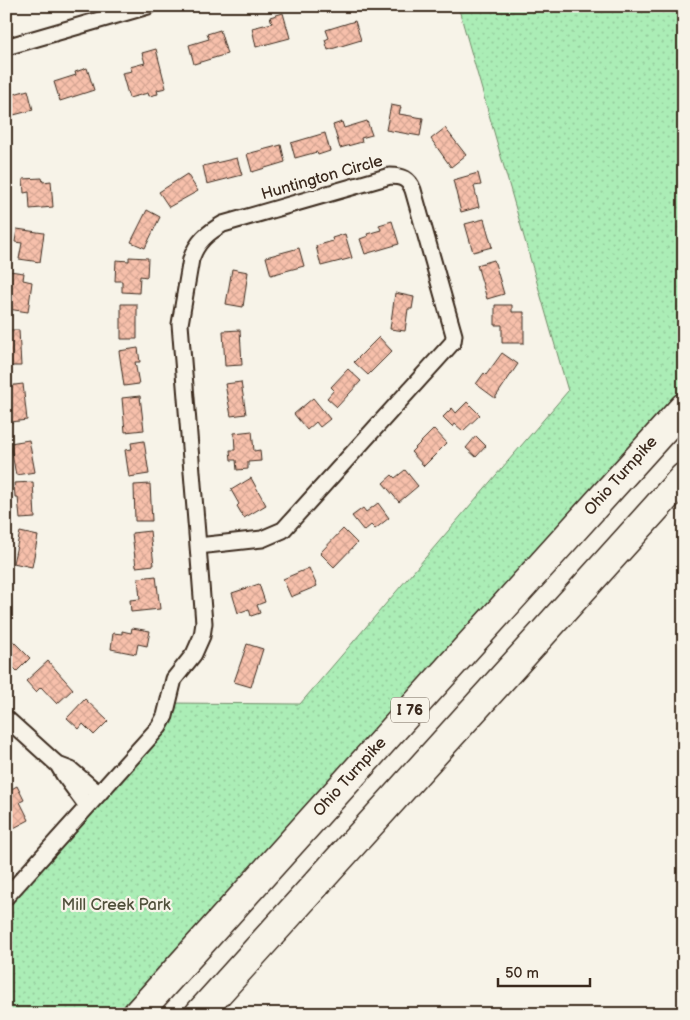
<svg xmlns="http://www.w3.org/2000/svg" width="690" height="1020" font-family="'Balsamiq Sans',sans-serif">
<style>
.green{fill:url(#green-dots);stroke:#738c6a}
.building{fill:url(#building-cross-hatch);stroke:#3b2a1e}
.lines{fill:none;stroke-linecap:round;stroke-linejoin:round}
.minor-casing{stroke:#3b2a1e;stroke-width:19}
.motorway-casing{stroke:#3b2a1e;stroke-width:31}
.minor{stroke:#f7f3e8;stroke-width:15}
.motorway{stroke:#f7f3e8;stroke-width:28}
.labels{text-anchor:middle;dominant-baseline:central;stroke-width:4.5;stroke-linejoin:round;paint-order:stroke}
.shield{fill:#f7f3e8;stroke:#73665b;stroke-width:1}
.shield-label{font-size:15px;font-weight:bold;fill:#3b2a1e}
.street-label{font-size:16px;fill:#3b2a1e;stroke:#f7f3e8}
.park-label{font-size:16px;fill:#51513c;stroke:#f7f3e8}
</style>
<defs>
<pattern id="green-dots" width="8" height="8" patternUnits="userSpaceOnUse" patternTransform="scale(1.25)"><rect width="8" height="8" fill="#abedb6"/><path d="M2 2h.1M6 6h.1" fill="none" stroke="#94cb9c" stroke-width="1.8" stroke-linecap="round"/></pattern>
<pattern id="building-cross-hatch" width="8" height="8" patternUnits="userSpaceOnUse" patternTransform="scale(1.25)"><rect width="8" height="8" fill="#f7c0ab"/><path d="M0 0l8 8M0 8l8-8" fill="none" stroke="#d5a593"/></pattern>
</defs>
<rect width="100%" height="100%" fill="#f7f3e8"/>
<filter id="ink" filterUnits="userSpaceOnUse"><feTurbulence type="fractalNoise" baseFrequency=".02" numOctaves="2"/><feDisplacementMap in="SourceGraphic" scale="10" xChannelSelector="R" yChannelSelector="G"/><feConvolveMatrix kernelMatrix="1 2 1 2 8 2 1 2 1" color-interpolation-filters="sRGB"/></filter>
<g filter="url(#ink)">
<path class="green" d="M458,6h226v401l-547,607h-131v-117l81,-91 81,-103 132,1 268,-313z"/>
<path class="building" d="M283,13l7,25 -34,9 -4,-19 20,-5 -2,-6z
M355,21l6,19 -33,10 -3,-10 4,-2 -3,-8z
M220,30l7,24 -33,10 -5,-19 20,-6 -2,-5z
M156,49l10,39 -9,2 1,4 -9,2 -1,-3 -19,5 -7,-25 10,-2 -2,-4 15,-4 -3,-10z
M87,68l7,22 -34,11 -6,-19 22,-7 -1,-3z
M28,90l5,20 -27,7v-24l1,3z
M391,105l10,2 -2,7 24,4 -3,18 -34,-6z
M367,121l5,14 -11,3 1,4 -22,6 -7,-23 9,-3 2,6z
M445,128l21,27 -15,12 -20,-28z
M325,133l5,18 -12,4 -1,-3 -22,6 -4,-15z
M281,145l4,17 -33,10 -5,-18z
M237,158l5,17 -35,9 -4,-18z
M478,173l3,12 -7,1 5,21 -18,5 -8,-32z
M187,174l11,17 -29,16 -10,-15z
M42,178l1,4 8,-1 2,26 -23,2 -1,-17 -5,1 -1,-14z
M147,210l13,7 -15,31 -14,-6z
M484,219l8,28 -19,5 -8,-28z
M392,221l7,23 -34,10 -5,-15 8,-3 -1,-2 14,-4 -2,-5z
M17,229l27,4 -4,29 -21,-3 3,-16 -7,-1z
M345,234l7,24 -31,8 -5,-20 17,-5 -1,-3z
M299,248l5,18 -33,9 -5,-18z
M129,257l19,1 -1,19 -7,-1 -1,17 -17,-1v-11h-7l1,-21 13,1z
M494,260l10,34 -17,5 -10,-34z
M232,269l16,3 -5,35 -17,-3z
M9,271l15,2 -1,7 9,2 -4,30 -20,-3 1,-7 -3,-1v-6z
M395,293l19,4 -2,12h-4l-3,22 -15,-2z
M121,304h16v35h-16z
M495,305h17v7h12v31h-22v-18h-7z
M6,330h13l2,36h-15z
M240,330l2,35 -17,1 -2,-35z
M379,337l13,14 -24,24 -14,-13z
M138,348l2,14h-5l4,22 -15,2 -5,-35z
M502,353l16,11 -23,34 -19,-14 8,-11 2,2z
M348,369l13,12 -24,26 -10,-9 7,-8 -3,-3z
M241,382l5,32 -15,2 -6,-32z
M23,384l4,36 -16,2 -4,-36z
M140,396l4,34 -19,2 -3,-34z
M313,398l17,21 -10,8 -4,-5 -9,8 -13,-16z
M467,402l13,13 -17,16 -8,-7 -2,3 -10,-10 9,-9 4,5z
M434,429l13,14 -23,23 -13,-14z
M252,431l2,20 6,-1 1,11 -13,1v7l-11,1 -1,-10h-5l-1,-10h5l-1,-17z
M476,436l10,10 -10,11 -10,-9z
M29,440l6,32 -19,3 -6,-32z
M144,441l5,33 -20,3 -4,-27 7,-1 -1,-6z
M405,470l13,16 -19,16 -16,-19 9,-8 3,3z
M251,478l15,27 -22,13 -7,-12 2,-2 -8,-14z
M33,482l2,36 -15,1 -2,-22h-3l-1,-14z
M150,484l2,37h-17l-1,-36z
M378,503l11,15 -14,11 -4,-4 -7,6 -12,-15 11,-8 3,4z
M343,529l14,14 -23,24 -14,-14z
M150,531l4,34 -18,2 -4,-34z
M20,532l18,4 -6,31 -19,-4z
M309,568l8,18 -26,11 -8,-18z
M156,576l4,33 -29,3 -1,-12 10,-1 -2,-21z
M259,584l6,18 -8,3 3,8 -9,3 -2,-7 -11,4 -6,-20z
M132,628l18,3 -3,15 -9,-2 -2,10 -25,-5 2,-16 9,1v-3l9,2z
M12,640l18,18 -13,13 -11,-11v-19l3,2z
M247,644l16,5 -12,38 -17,-5z
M48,661l25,28 -16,15 -16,-17 -5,5 -10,-11z
M85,699l23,22 -14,14 -11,-11 -4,5 -12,-11z
M17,786l7,14 -4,2 9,18 -19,10 -4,-7v-31z"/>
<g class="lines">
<defs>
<path id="minor" d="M6,47l142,-41
M390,176c12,0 19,3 23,14l41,145 -1,7 -170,188 -21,9 -64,7 -18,-222 11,-65c6,-17 16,-26 32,-35z
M6,718l52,47 6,10 23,31
M58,765l13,5 28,24
M6,897l153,-170 6,-11 9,-37 20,-25 8,-18 2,-13 -6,-77"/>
<path id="motorway" d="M137,1014l547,-607
M199,1014l485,-537"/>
</defs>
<use href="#minor" class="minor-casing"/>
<use href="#motorway" class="motorway-casing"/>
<use href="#minor" class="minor"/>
<use href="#motorway" class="motorway"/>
</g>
</g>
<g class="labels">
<rect class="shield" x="391" y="697.5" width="38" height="25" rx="4"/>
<g class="shield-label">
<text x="410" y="710">I 76</text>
</g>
<g class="street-label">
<text transform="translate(322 178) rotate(-16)">Huntington Circle</text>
<text transform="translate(621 476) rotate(-48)">Ohio Turnpike</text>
<text transform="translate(350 777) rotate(-48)">Ohio Turnpike</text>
</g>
<g class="park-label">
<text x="116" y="905">Mill Creek Park</text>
</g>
</g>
<rect width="690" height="1020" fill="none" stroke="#f7f3e8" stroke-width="25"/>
<rect x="12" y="12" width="665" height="995" fill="none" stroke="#3b2a1e" stroke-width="2" filter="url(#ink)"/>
<path d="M498 978v8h92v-8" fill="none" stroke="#3b2a1e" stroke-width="2.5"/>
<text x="505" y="978" font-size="15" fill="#3b2a1e" stroke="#f7f3e8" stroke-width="4" paint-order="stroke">50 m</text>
</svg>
